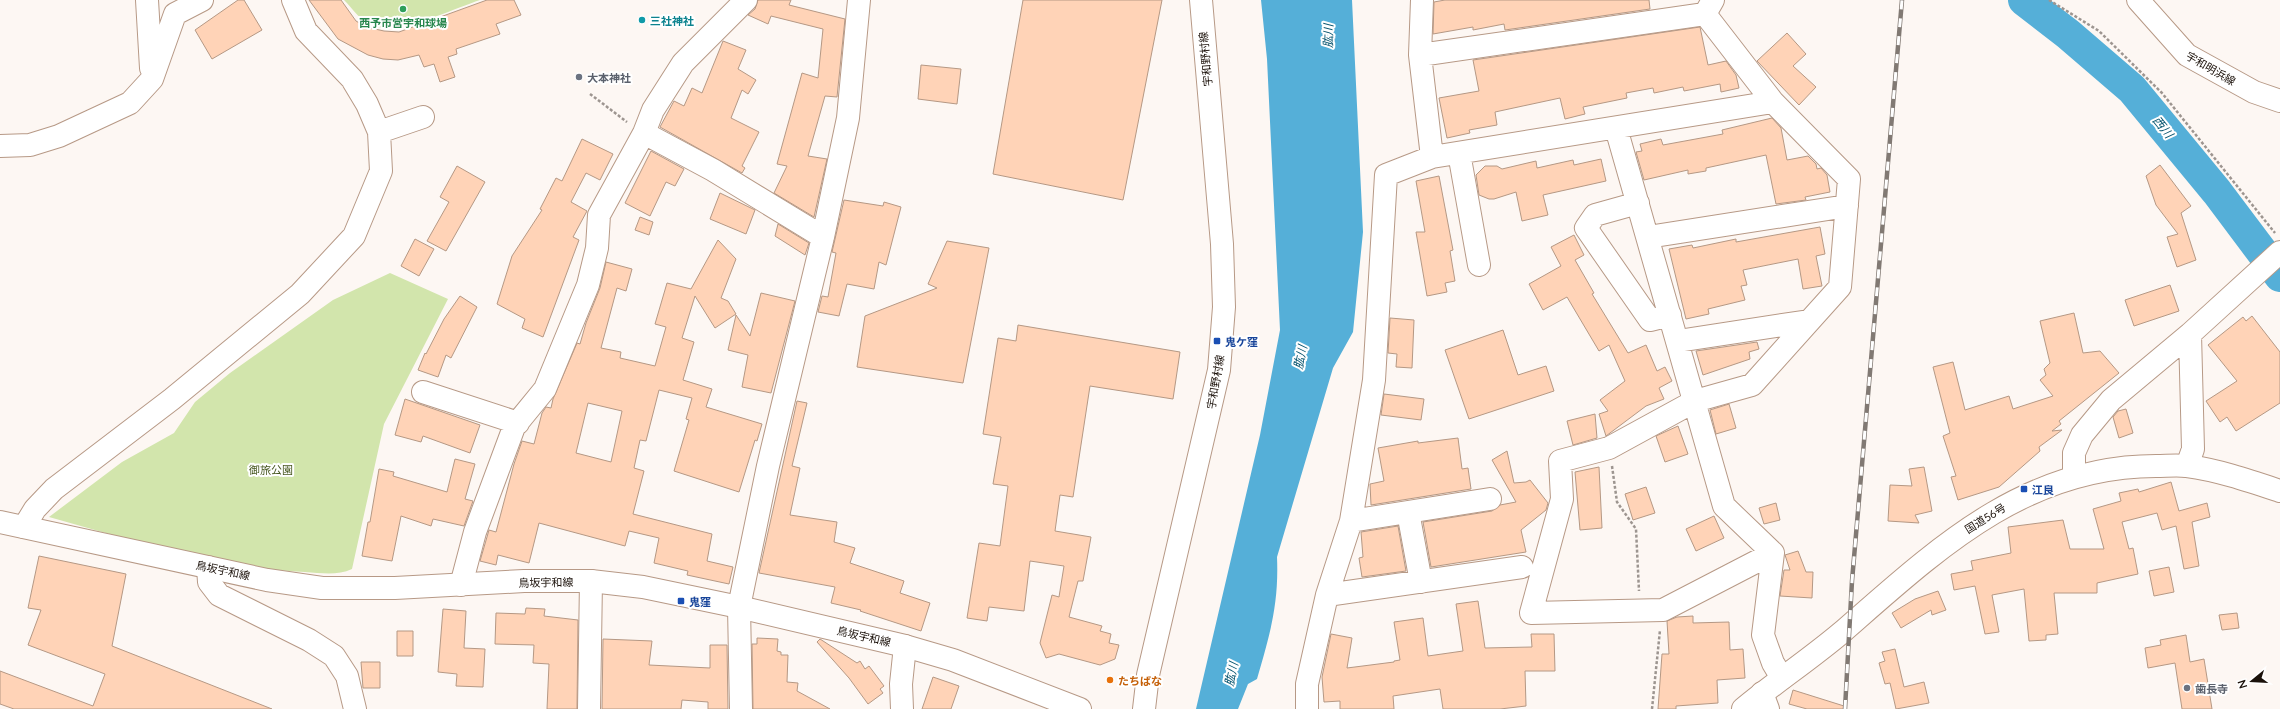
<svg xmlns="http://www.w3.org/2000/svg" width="2280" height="709" font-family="Lato,'Noto Sans JP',sans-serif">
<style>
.green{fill:#d2e5ac}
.water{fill:#55afd8}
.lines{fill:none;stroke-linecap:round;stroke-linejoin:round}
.river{stroke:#55afd8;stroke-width:32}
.building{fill:#ffd3b7;stroke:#b59884;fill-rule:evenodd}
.minor-casing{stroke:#b79986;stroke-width:24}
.major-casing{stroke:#b79986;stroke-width:24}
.highway-casing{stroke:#b79986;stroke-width:24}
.path{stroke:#9d9590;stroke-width:2.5;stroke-dasharray:3 2;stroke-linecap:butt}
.minor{stroke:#fff;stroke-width:22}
.major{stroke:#fff;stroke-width:22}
.highway{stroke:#fff;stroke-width:22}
.rail-casing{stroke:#817973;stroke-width:4.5}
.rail{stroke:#fff;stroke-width:3;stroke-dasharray:9;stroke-linecap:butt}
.leisure-dot{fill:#2e9e5b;stroke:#fff;stroke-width:1.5}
.culture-dot{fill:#0f9aa8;stroke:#fff;stroke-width:1.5}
.worship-dot{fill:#6b7280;stroke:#fff;stroke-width:1.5}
.transit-dot{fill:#1a4fb4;stroke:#fff;stroke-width:1.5}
.food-dot{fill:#e8710a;stroke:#fff;stroke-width:1.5}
.labels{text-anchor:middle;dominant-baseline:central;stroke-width:4;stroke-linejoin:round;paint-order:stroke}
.culture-label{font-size:11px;font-weight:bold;fill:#0d838f;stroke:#fff;text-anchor:start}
.leisure-label{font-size:11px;font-weight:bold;fill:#27864d;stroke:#fff}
.street-label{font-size:11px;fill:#1b110a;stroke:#fff}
.worship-label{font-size:11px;font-weight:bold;fill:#5b616d;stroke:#fff;text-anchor:start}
.transit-label{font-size:11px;font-weight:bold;fill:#164399;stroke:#fff;text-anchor:start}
.park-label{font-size:11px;fill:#46561f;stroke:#fff}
.food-label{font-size:11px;font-weight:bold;fill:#c56008;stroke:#fff;text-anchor:start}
.water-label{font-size:12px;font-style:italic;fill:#05536e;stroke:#fff}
</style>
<rect width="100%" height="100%" fill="#fdf7f3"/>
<path class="green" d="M344,0h136c-27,9 -79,34 -106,26 -13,-4 -21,-17 -30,-26z
M390,273l58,26 -64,125 -32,145c-15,7 -31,4 -47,3 -88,-4 -172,-32 -256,-55l73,-55 52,-29 21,-31 35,-29 103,-73z"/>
<path class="water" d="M1261,0h91l11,232 -10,100 -20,36 -56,189c2,47 -7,77 -20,122l-9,5 -10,25h-42l64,-274 20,-105 -13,-271z"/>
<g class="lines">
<path class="river" d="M2024,0l44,34 64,55 85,103 63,84"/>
</g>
<path class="building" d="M238,0h6l18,30 -50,29 -17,-29z
M309,0h32l15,21 10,6 18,4 15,1 88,-32h27l7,15 -25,9 4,10 -44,15 1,5 -9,3 7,20 -15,5 -6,-18 -10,3 -5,-12 -21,5 -15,-1 -15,-4 -30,-16z
M758,0h33l-2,5 56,14 -8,78 -12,-1 -17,60 19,3 -13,58 -40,-24 13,-27 -10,-2 25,-91 16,5 5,-49 -52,-13 -3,8 -20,-9 7,-6z
M1023,0h139l-39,200 -130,-26z
M1445,0h204l1,9 -145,21 -1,-6 -31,6v-3l-40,7 1,-32z
M1700,27l8,38 18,-4 10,14 3,13 -18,4 -1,-8 -36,7 -1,-4 -29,6 -1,-5 -27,5 1,5 -44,9 2,7 -20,5 -5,-21 -65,14 2,13 -28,5 1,3 -23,5 -8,-40 40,-7 -6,-31z
M1787,33l19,21 -13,12 23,21 -17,18 -42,-44z
M723,41l23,9 -8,19 18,11 -8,14 -6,-4 -11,28 28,14 -17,34 3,2 -3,5 -82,-46 14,-26 10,5 8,-18 10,5z
M921,65l40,4 -4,35 -39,-5z
M1772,118l9,10 6,32 21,-4 8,8 1,5 4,-1 6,7 3,17 -25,5 1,3 -30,4 -10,-49 -60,13v3l-18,3v-4l-44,10 -8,-28 6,-1 -2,-7 21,-5 2,6 60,-11 -1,-4z
M582,139l31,15 -13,26 -14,-7 -15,29 16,9 -14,26 6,3 -36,97 -21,-9 3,-9 -28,-15 15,-48 30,-46 -2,-1 16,-31 6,3z
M651,151l33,18 -9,17 -9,-4 -16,34 -25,-13z
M1601,159l5,22 -63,14 5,20 -26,6 -6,-29 -22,7h-5l-10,-4 -3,-20 9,-9h12l5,3 34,-8 1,7 36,-8 1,5z
M2160,165l31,41 -10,7 15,47 -19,7 -10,-30 11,-3 -22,-29 -10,-29z
M457,166l28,16 -39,69 -19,-10 22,-39 -9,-5z
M1439,176l14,74 -3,1 5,30 -10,2 2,9 -20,4 -11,-64h9l-9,-51z
M720,193l35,17 -9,24 -36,-15z
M844,200l39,6 1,-4 17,5 -15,58 -7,-3 -5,27 -27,-5 -8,32 -21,-4 4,-16 6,1 8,-44 -4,-1z
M640,217l13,5 -4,13 -14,-5z
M778,224l31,19 -4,12 -30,-19z
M1820,227l5,27 -9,2 6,30 -19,3 -5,-30 -55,11 4,15 -6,1 4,14 -37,9 1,5 -23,5 -17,-70 23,-4 1,3 43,-9v3z
M1574,235l10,20 -9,5 19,33 -2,1 36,59 18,-8 11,26 8,-4 7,14 -13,7 5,11 -18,7 -40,30 -7,-22 9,-3 -8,-11 25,-19 -16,-36 -10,6 -32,-54 -24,13 -14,-26 32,-18 -10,-19z
M415,239l19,10 -15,27 -18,-10z
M718,240l18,19 -15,39 7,3 8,13 -21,14 -20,-32 -13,42 12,4 -11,38 29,9 -6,18 56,17 -5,17 -2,-1 -16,52 -65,-21 15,-51 -3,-1 6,-21 -33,-8 -13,51 -6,-1 -6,28 10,3 -11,43 79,20 -5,27 26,6 -4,17 -42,-9 1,-4 -34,-8 5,-25 -30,-7 -4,15 -86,-23 -10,40 -31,-8 -2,10 -16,-4 9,-31 7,2 18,-68 8,-23 12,3 8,-31 4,-6 5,1 2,-9 24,-56 3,1 6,-21 14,-35 6,-26 26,7 -6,22 -9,-3 -16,60 20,4 -1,6 35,8 11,-39 -11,-3 12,-41 24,6zM588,403l34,8 -11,51 -35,-9z
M947,241l42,7 -26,135 -106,-16 8,-51 72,-28 -9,-4z
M2170,285l9,26 -45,15 -9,-26z
M761,293l34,8 -24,92 -29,-6 6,-32 -20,-5 8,-35 14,21z
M460,296l17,11 -26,51 -5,-3 -8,22 -20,-7 7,-17 1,1 18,-35z
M2074,313l9,40 17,-2 19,22 -60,48 2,3 -9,7 10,-1 -23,17 1,4 -41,36 -41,13 -7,-23 5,-1 -13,-40 7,-3 -17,-66 20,-5 12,48 44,-14 4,13 40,-13 -13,-16 6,-5 -2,-6 6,-6 -10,-42z
M2252,316l28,36v51l-44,28 -9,-14 -7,5 -14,-21 31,-20 -29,-36 35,-28 3,4z
M1390,318l24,2 -2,48 -16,-1 1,-13 -9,-1z
M1018,325l162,27 -7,47 -83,-13 -17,111 -13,-2 -5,36 36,6 -8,44h-5l-9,36 33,9 -2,5 11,3 -2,9 10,2 -4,14 -15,6 -41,-11 -13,4 -6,-15 12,-48 7,2 5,-31 -34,-5 -6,50 -35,-4 -2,14 -20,-3 12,-75 21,3 8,-60 -15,-2 8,-47 -18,-3 15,-96 18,3z
M1503,330l15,45 28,-9 8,25 -85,28 -24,-69z
M1757,342l2,7 -10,3 1,7 -47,16 -7,-24z
M1384,394l40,5 -3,21 -40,-5z
M405,399l75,26 -10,28 -47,-17 -2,6 -26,-7z
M797,401l10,2 -15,63 8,2 -10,47 47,7 -3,20 21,6 -5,15 54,18 -4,12 30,10 -9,28 -61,-20 1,-1 -30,-7 4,-16 -76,-14z
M1729,404l7,24 -20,6 -6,-24z
M2126,409l7,24 -14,5 -6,-21 5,-6z
M1595,414l2,24 -24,7 -6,-24z
M1678,426l10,28 -23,8 -9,-26z
M1458,438l4,31 6,-1 3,21 -100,16 -1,-21 14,-3 -6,-33 40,-7v2z
M1507,451l7,32 12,-1 4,-2 18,23 -2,7 -25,20 5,22 -95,15 -8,-45 69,-11 8,-6 16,-3 -24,-42z
M455,459l20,5 -10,35 8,2 -9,25 -31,-7 -2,7 -30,-10 -9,45 -30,-5 6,-34h2l9,-53 15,3 -1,4 54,16z
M1599,467l3,61 -22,2 -5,-58z
M1924,467l8,44 -17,4 4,8 -31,-2 2,-36 22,1 -3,-17z
M2171,482l8,29 28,-8 3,14 -18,5 7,44 -15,3 -8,-43 -14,4 -5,-17 -35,9 7,27 4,-1 5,26 -41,9v10h-43l4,41 -12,1v5l-17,1 -5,-52 -32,6 7,37 -14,2 -10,-48 -21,4 -3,-16 22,-4 -2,-9 40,-8 -3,-26 55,-7 7,29h34l-11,-40 28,-8 -2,-8 19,-4 1,3z
M1646,487l9,26 -22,7 -8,-26z
M1776,503l4,17 -16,4 -5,-16z
M1714,516l10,22 -28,13 -10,-22z
M1398,526l8,45 -44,6 -3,-19 4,-1 -2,-25z
M1798,551l8,21h7l-1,26 -32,-2 4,-26h6l-5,-15z
M39,556l87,18 -14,72 160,63h-258l-14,-5v-33l93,35 12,-32 -77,-29 13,-35 -13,-2z
M2169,567l5,25 -20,4 -5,-25z
M1938,591l8,19 -14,5 -1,-5 -30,18 -9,-15 23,-14z
M1478,601l7,47 47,-1 -1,-13h23l1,37h-30l1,35 -26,3h-57l-3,-20 -47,7 1,13h-54v-8l-16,1 -2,-25 9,-43 21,4 -5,30 47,-6v-1l6,-1 -6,-38 29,-4 5,38 35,-5 -7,-47z
M526,608l19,1 -1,7 34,4 -1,89h-30l2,-45 -16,-1 1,-18 -39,-1 1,-31 29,1z
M443,609l23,2 -2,37 21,1 -2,38 -27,-1 1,-12 -19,-2z
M2237,613l2,15 -17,2 -3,-15z
M1693,616v7l36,-1 1,28 13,-1 2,29 -28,2 1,23 -42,3v3h-18l4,-55h7l-2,-33 10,-4z
M397,631h16v25h-16z
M2186,635l4,27 14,-3 8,50h-30l-7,-46 -27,5 -3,-20 16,-3 -1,-5z
M757,638l21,1 -1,12 4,1v3h7l-1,27 11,1 -1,8 33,18h-77l-1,-65h5z
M603,639l49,2 -3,24 61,3v-23h17l1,64h-20v-7l-26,-2 -1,9h-79z
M820,639l37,24 3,-2 5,8 4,-3 15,20 -4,3 3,4 -15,11 -19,-26 -32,-36z
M1895,649l9,38 20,-5 5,21 -33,6 -6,-26 -5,1 -6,-21 6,-2 -3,-9z
M361,662h19v26h-17z
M933,677l26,9 -8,23h-29z
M1793,690l51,16v3h-37l-18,-5z"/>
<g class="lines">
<defs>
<path id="minor" d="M147,0l4,68
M1422,0l-2,55 12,102
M1713,0l-8,14 68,88 76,77 -9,108 -88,98 -57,16 -86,47 -49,13 2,38 -31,114 132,-3 110,-57
M1420,55l285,-41
M1616,128l108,378 49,47
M379,132l44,-15
M644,133l69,37 110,67
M0,146l30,-1 29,-9 71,-33 22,-24 23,-65 27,-14
M1459,153l20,112
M1638,203l-43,12 -9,13 64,92 20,-5
M1648,237l199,-31
M1678,341l131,-20
M423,392l95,31
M2187,466l6,-17 -3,-115
M2074,476v-23l8,-18 29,-35 79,-66 90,-82
M1408,512l13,70
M1351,521l139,-22
M24,527l11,-18 19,-20 118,-90 128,-105 54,-58 27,-65 -2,-39 -12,-28 -15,-25 -46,-48 -13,-31
M1773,553l-10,82 10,28 9,15
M208,567l1,15 10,13 90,45 25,16 13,20 8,33
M461,585l14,-53 39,-105 31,-38 43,-104 9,-37 2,-33 45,-82 9,-23 30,-47 63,-63
M1327,595l195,-28
M1762,693l6,16
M589,709l2,-128
M741,709l-2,-102 29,-141 55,-229 25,-119 11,-118
M902,709l-1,-25 4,-38
M1307,709v-25l20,-89 24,-74 23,-141 12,-205 46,-18 341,-55"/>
<path id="major" d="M2138,0l49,55 67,37 26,9
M0,522l267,58 55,8h73l129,-7h67l52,6 96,20 166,39 48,14 127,49
M1144,709l4,-34 71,-305 5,-63 -2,-63 -21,-244"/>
<path id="highway" d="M1743,709c31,-26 66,-49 98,-76 94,-82 182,-167 315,-167 10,0 21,-1 31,0 31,4 63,15 93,25"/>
</defs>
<use href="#minor" class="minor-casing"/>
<use href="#major" class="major-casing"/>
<use href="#highway" class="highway-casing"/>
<path class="path" d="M2049,0l50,31 63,62 113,140
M590,94l37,28
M1612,466l5,36 19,27 3,62
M1652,709l8,-79"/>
<use href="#minor" class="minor"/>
<use href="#major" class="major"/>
<use href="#highway" class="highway"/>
<defs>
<path id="rail" d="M1845,709l7,-128 50,-581"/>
</defs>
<use href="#rail" class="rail-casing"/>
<use href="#rail" class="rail"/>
</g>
<circle class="leisure-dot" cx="403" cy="9" r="4"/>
<circle class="culture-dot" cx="642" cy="20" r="4"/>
<g class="worship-dot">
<circle cx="579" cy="77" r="4"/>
<circle cx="2187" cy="688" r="4"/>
</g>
<g class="transit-dot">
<rect x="1213" y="337" width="8" height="8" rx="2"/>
<rect x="2020" y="485" width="8" height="8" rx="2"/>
<rect x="677" y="597" width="8" height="8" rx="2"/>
</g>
<circle class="food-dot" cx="1110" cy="680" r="4"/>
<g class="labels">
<g class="culture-label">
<text x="650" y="20">三社神社</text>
</g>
<g class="leisure-label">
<text x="403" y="22">西予市営宇和球場</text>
</g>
<g class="street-label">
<text transform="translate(1205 59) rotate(-95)">宇和野村線</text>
<text transform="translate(2211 68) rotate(30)">宇和明浜線</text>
<text transform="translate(1215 382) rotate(-80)">宇和野村線</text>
<text transform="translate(1985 518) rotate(-32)">国道56号</text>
<text transform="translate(223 570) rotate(12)">鳥坂宇和線</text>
<text transform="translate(546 582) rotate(-1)">鳥坂宇和線</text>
<text transform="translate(864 636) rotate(13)">鳥坂宇和線</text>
</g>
<g class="worship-label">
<text x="587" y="77">大本神社</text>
<text x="2195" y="688">歯長寺</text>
</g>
<g class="transit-label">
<text x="1225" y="341">鬼ケ窪</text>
<text x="2032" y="489">江良</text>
<text x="689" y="601">鬼窪</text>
</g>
<g class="park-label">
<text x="271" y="469">御旅公園</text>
</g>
<g class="food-label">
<text x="1118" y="680">たちばな</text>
</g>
<g class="water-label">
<text transform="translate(1328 36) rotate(-89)">肱川</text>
<text transform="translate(2163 127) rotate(51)">西川</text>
<text transform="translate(1300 357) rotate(-78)">肱川</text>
<text transform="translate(1231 674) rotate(-78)">肱川</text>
</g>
</g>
<g transform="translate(2252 681) rotate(252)" stroke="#ffffff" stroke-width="3" paint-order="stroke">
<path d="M0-3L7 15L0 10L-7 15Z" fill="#1b110a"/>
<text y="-6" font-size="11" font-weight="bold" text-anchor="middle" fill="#1b110a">N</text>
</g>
</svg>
